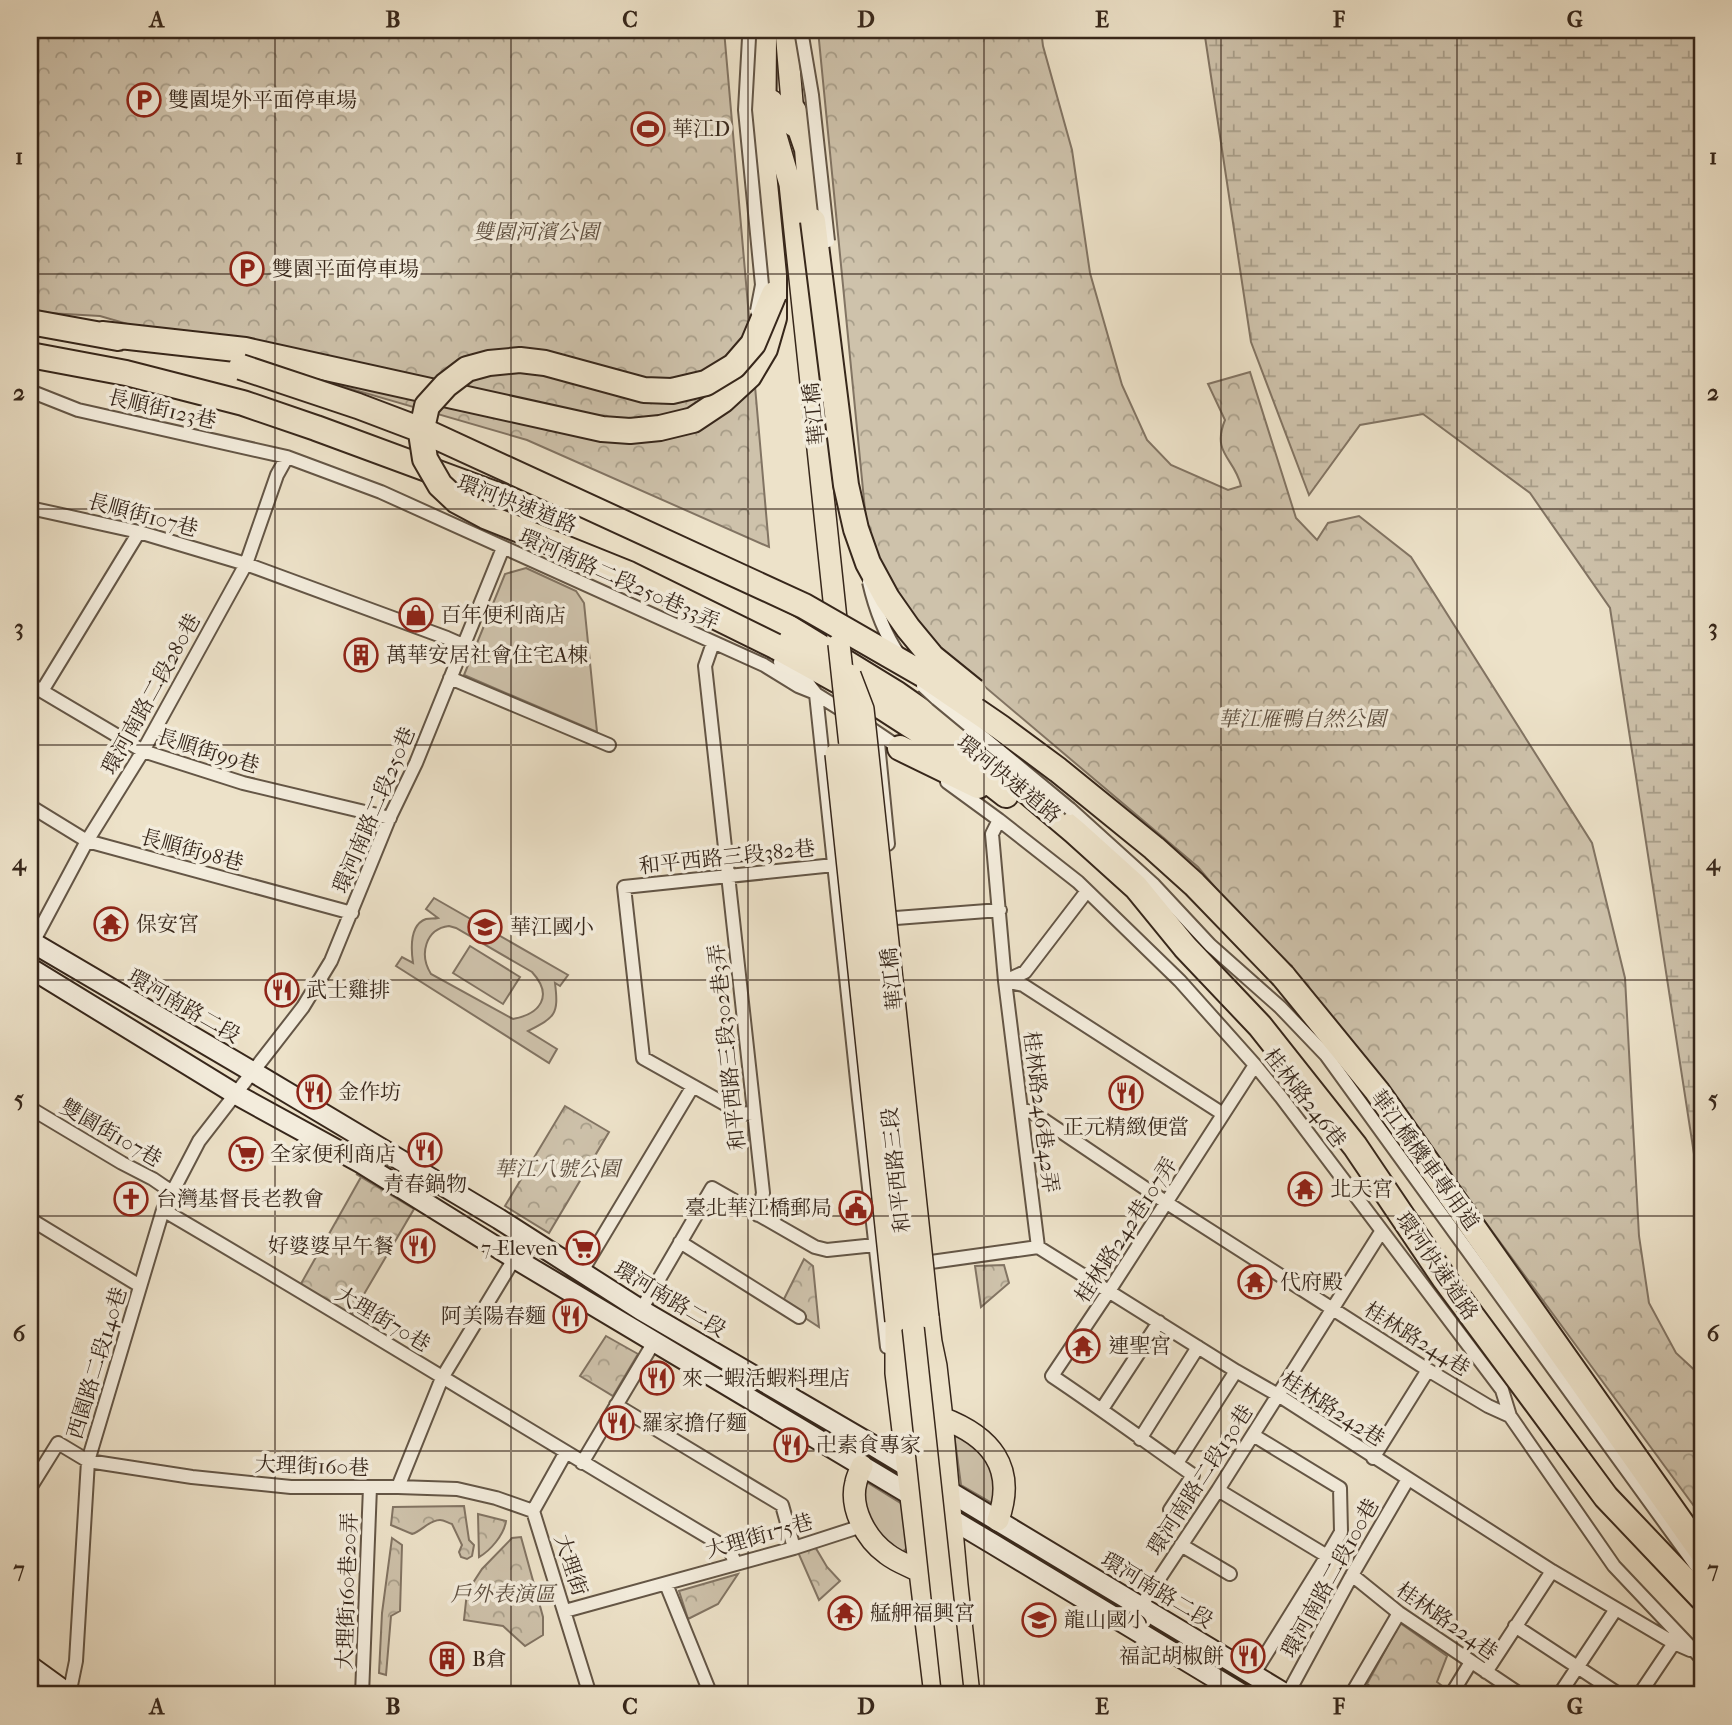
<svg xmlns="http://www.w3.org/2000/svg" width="1732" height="1725" font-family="'IM FELL French Canon','Noto Serif TC',serif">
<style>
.grass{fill:#cec2ab;stroke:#827463;stroke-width:2;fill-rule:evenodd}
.forest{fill:url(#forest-crowns);stroke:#827463;stroke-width:2}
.wetland{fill:url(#wetland-marsh);stroke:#827463;stroke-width:2}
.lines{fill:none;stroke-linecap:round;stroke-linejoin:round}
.street-casing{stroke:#645646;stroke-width:16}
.secondary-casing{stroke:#37271b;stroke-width:23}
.primary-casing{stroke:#37271b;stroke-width:24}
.highway-casing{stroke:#37271b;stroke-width:28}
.street{stroke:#f3ecdc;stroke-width:12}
.secondary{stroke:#f3ecdc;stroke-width:19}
.primary{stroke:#ede2c9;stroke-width:21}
.highway{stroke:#ede2c9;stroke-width:24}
.street-bridge-casing{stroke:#645646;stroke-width:16;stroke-linecap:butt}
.primary-bridge-casing{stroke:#37271b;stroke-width:24;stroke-linecap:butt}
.highway-bridge-casing{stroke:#37271b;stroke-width:28;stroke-linecap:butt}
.street-bridge{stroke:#f3ecdc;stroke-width:12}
.primary-bridge{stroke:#ede2c9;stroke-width:21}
.highway-bridge{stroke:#ede2c9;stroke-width:24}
.grid{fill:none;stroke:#37271b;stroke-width:2;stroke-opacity:0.55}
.labels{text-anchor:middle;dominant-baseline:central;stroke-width:7;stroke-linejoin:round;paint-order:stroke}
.poi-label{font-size:21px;fill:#37271b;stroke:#f3ecdc;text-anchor:start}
.park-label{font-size:21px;font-style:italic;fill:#5d4e3f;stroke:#f3ecdc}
.street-label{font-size:21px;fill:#37271b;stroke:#f3ecdc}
.neatline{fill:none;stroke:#37271b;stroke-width:2.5}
.grid-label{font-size:23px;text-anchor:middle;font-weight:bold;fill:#37271b}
</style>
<defs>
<pattern id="forest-crowns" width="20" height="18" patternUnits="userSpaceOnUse" patternTransform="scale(1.75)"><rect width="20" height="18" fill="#cec2ab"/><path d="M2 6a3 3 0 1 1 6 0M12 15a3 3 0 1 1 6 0" fill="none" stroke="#a89e8a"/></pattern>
<pattern id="wetland-marsh" width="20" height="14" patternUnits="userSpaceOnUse" patternTransform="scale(1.75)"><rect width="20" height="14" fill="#cec2ab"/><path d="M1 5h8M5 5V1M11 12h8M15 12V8" fill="none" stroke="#a89e8a"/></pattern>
</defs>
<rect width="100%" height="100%" fill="#ede2c9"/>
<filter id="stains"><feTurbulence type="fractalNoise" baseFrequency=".00286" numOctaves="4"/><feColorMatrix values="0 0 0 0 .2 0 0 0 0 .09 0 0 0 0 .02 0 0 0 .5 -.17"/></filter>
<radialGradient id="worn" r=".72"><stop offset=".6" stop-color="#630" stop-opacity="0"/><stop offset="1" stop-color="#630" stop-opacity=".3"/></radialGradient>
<path class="grass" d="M526,568l50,23 8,12 13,129 -133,-57 41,-101z
M434,898l134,77 -8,11 -5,-3c4,32 0,34 -27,48l29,18 -8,14 -153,-97 6,-9 11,6c-2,-14 -4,-38 13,-44 4,-1 8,0 12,-1l-12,-9zM449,926l7,2 76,44c22,24 8,42 -19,47l-82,-45c-12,-19 -6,-45 18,-48z
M470,946l50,31 -17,27 -50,-31z
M954,1433l17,6 24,31 3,31 -6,2 -31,-18z
M868,1483l34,21 5,44 -7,6 -31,-27 -9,-41z"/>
<path class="forest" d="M30,30h694l45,517 -242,-107 -427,-124 -70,-4z
M818,30h223l2,16 29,104 18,123 32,112 25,55 24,25 57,25 13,-4c-6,-28 -30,-32 -16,-66l-17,-36 42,-12 46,146 21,22 11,-17 31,-7 52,41 181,286 33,135 14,258 10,67 27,50 26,24v140l-285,-388 -219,-262 -325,-275z
M565,1106l44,26 -60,101 -44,-27z
M356,1174l58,35 -64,109 -52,-29 63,-112z
M804,1259l9,7 6,61 -37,-24z
M1004,1265l5,18 -28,24 -6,-41z
M606,1336l32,18 -25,42 -33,-20z
M464,1506l5,34 5,5 -2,11 -5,3 -6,-2 -2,-5 3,-7 -10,-21c-4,-1 -8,-4 -12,-4 -11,0 -18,11 -28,14l-21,-9 2,-18z
M478,1514l28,7c-2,14 -16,30 -27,36z
M521,1537l22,80v18l-18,11 -22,-20 -39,-6 3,-28 15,-23 30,-31z
M392,1538l10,7 -2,66 -9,5 -5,59 -7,-2 3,-60z
M814,1545l13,22 13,14 -21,19 -22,-50z
M738,1574l-20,30 -30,15 -9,-28z
M1400,1623l47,33 -10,26 8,6 -3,7h-59l-16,-11z"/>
<path class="wetland" d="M1204,30h498v1142l-6,-5 -86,-559 -80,-115 -107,-79 -63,11 -51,70 -58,-153z"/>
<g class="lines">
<defs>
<path id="street" d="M30,391l48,19 209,47 94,35 383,173 34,21 15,6
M30,508l109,24 107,32 201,74 16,7
M713,643l-8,23 58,527 -5,22
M780,662l22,14 14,18 32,20
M450,678l159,67
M30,684l113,67 100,32 147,35
M42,691l97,-159
M816,694l43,405 28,248
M864,724l40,27
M877,733l11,111
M947,782l52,38 79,62 102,99 75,84 26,32 221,293 8,26 104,150 88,93
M30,806l57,35 265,72
M1070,809l84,76 56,60 70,62 46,48 376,519
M999,820l-7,14 13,147 33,266
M896,918l104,-8
M30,948l57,-107 56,-90 103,-187 31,-89 10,-18
M1005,981l18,4 200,129
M1005,981l20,-9 62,-81
M30,1108l92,55 31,16 19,13
M1022,1110l10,2 135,91 261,167 60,36 22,10
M753,1114l-12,-1 -98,-55 -19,-171 210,-22 6,2
M163,1210c190,111 377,228 567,340l5,13
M30,1219l110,67
M680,1242l119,75
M931,1262l107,-15 198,124 42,24 274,176 122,72 16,7
M582,1271l111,-185
M641,1310l71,-122 103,59 12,3 48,-5
M616,1405l166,100 12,43
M1102,1409l57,-87
M1253,1435l87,53 1,44 -14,24 -74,119
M1140,1439l58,-92
M566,1452l-33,59 57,184
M1373,1458l55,-88
M582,1463l72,-121
M1177,1463l59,-92
M398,1487l44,-109 86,-142
M30,1488l28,-45 30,18 104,16 99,10h107l59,2 39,9 37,13
M1218,1490l109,66
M1170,1510l23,-35c-47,-33 -93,-67 -141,-99l57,-85 146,-226
M1181,1545l49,29
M1352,1575l47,38 122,82
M666,1584l45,111
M1141,1606l77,-116 163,-258
M565,1611l229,-63 68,-22
M1515,1626l105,69
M1486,1672l66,-101
M69,1695l7,-34 12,-200 75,-251 36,-69 104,-134 28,-46 58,-142 27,-56 87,-215
M362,1695l8,-208
M1287,1695l65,-120 56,-96
M1351,1695l48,-82
M1451,1695l20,-33
M1559,1695l57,-86
M1639,1695l35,-52"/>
<path id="secondary" d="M30,941l223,131 246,147 142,91 226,132 420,253
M30,968l207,127 124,68 153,95 479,286 250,151
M30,1666l40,29"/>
<path id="primary" d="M786,30l8,96
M772,101l4,35 14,48 48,454
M928,1317l3,25 5,24 5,44 16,175 12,110
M896,1321v52l39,322
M942,1418c48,18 75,49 56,102
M862,1466c-2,5 -5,11 -6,16 -7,26 10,57 31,72 10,8 23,12 34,18"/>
<path id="highway" d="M794,111l13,38 6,72
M30,322l88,16
M102,334l143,16 357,79 28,2 30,-3 33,-8 30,-20 26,-24 16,-27 9,-31v-43l-11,-112 1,-125
M30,355l96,18 117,30 73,25 214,79 117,49 139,70 111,68 83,58 95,80 61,55 49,60 75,79 95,120 89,132 162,219 96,101
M775,646l87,48 85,55 59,46
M900,748l78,38
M1283,976l94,115 325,461"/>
</defs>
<use href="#street" class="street-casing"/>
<use href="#secondary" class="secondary-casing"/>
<use href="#primary" class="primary-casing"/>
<use href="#highway" class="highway-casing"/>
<use href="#street" class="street"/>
<use href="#secondary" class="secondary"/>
<use href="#primary" class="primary"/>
<use href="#highway" class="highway"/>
<defs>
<path id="street-bridge" d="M748,30l1,8 -4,72 17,175 -5,26
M801,30l11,65 16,146
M869,582c6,26 15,51 30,73
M923,686l14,13 133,110"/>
<path id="primary-bridge" d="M839,644l114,1051
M850,675l13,34 65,608
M836,754l60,567"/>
<path id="highway-bridge" d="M813,221l33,264 10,44 12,34 19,35 21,30 24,29 42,34
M774,294l-21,50 -19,22 -28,17 -34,8 -28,-1 -99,-27 -25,-3 -31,3 -22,6 -21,16 -19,21 -6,27 4,26 15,26 17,16 28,15 144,58 146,72
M241,367l117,39 66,25 380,175 120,69 76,52 58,43 96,78 40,36 89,92"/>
</defs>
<use href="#street-bridge" class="street-bridge-casing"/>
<use href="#primary-bridge" class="primary-bridge-casing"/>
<use href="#highway-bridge" class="highway-bridge-casing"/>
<use href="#street-bridge" class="street-bridge"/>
<use href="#primary-bridge" class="primary-bridge"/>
<use href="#highway-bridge" class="highway-bridge"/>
</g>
<path class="grid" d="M275,30v1665M511,30v1665M748,30v1665M984,30v1665M1221,30v1665M1457,30v1665M30,274h1672M30,509h1672M30,745h1672M30,980h1672M30,1216h1672M30,1451h1672"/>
<defs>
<symbol id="parking-ring" viewBox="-11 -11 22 22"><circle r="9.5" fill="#f3ecdc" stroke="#8f2418" stroke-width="1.5"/><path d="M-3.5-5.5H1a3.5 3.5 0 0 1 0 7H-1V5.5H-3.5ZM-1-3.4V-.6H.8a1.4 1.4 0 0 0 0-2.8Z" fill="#8f2418"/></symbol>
<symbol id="stadium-ring" viewBox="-11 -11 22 22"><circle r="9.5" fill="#f3ecdc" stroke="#8f2418" stroke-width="1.5"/><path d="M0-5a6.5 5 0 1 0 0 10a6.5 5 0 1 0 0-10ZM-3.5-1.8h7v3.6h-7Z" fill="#8f2418"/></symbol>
<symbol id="shop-ring" viewBox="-11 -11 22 22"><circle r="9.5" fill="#f3ecdc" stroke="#8f2418" stroke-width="1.5"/><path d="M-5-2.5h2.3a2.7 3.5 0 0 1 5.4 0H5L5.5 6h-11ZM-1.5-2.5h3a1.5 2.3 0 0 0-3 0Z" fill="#8f2418"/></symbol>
<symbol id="building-ring" viewBox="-11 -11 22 22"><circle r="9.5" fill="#f3ecdc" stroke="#8f2418" stroke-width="1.5"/><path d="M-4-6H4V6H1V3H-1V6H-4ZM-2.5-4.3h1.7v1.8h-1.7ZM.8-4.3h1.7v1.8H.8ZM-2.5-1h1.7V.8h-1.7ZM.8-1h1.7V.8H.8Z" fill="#8f2418"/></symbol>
<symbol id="temple-ring" viewBox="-11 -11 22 22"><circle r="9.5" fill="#f3ecdc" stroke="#8f2418" stroke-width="1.5"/><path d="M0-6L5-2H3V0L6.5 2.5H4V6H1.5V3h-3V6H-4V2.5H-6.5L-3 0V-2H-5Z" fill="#8f2418"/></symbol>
<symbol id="school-ring" viewBox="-11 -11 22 22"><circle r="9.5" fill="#f3ecdc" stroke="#8f2418" stroke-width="1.5"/><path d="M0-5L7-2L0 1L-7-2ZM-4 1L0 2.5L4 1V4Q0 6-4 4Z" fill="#8f2418"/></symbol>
<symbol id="restaurant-ring" viewBox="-11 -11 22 22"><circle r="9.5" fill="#f3ecdc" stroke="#8f2418" stroke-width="1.5"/><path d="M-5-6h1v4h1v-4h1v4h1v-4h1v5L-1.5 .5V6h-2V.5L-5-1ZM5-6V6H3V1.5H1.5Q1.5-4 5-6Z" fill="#8f2418"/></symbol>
<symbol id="supermarket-ring" viewBox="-11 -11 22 22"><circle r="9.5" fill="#f3ecdc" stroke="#8f2418" stroke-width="1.5"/><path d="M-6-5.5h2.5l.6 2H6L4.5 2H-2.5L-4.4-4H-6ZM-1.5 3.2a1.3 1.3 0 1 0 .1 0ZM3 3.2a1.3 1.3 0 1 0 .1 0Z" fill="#8f2418"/></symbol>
<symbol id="church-ring" viewBox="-11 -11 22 22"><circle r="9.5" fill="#f3ecdc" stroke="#8f2418" stroke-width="1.5"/><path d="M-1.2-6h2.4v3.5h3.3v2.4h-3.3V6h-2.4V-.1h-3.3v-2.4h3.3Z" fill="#8f2418"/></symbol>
<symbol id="civic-ring" viewBox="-11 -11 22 22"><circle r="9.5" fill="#f3ecdc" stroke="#8f2418" stroke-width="1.5"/><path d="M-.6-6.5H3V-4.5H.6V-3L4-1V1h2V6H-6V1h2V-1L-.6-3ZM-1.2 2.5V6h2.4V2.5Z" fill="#8f2418"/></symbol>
</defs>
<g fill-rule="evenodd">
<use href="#parking-ring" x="125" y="81" width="38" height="38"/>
<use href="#stadium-ring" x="629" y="110" width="38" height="38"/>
<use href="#parking-ring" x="228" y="250" width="38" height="38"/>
<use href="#shop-ring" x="397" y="596" width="38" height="38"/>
<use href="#building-ring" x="342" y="636" width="38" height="38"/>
<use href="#temple-ring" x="92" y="905" width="38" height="38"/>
<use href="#school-ring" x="466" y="908" width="38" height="38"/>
<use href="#restaurant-ring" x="263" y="971" width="38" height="38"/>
<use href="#restaurant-ring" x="295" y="1073" width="38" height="38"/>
<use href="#restaurant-ring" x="1107" y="1074" width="38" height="38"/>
<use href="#restaurant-ring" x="406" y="1131" width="38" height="38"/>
<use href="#supermarket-ring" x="227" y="1135" width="38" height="38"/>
<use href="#temple-ring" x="1286" y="1170" width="38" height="38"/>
<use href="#church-ring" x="112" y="1180" width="38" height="38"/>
<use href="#civic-ring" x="837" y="1189" width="38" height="38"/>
<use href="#restaurant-ring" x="399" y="1227" width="38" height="38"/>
<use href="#supermarket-ring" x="564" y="1229" width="38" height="38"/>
<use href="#temple-ring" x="1236" y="1263" width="38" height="38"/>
<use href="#restaurant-ring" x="551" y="1297" width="38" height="38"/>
<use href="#temple-ring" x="1064" y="1327" width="38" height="38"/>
<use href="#restaurant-ring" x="638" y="1359" width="38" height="38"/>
<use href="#restaurant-ring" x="598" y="1404" width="38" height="38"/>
<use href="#restaurant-ring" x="772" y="1426" width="38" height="38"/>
<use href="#temple-ring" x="826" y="1594" width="38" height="38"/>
<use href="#school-ring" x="1020" y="1601" width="38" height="38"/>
<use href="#restaurant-ring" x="1229" y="1637" width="38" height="38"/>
<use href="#building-ring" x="428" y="1640" width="38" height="38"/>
</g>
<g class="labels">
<g class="poi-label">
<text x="168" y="100">雙園堤外平面停車場</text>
<text x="672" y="129">華江D</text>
<text x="272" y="269">雙園平面停車場</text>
<text x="440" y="615">百年便利商店</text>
<text x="386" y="655">萬華安居社會住宅A棟</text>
<text x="136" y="924">保安宮</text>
<text x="510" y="927">華江國小</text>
<text x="306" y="990">武士雞排</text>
<text x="338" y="1092">金作坊</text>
<text x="1126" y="1127" text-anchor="middle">正元精緻便當</text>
<text x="270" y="1154">全家便利商店</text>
<text x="425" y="1184" text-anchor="middle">青春鍋物</text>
<text x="1330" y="1189">北天宮</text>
<text x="156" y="1199">台灣基督長老教會</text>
<text x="832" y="1208" text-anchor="end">臺北華江橋郵局</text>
<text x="394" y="1246" text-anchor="end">好婆婆早午餐</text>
<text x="558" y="1248" text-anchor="end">7-Eleven</text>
<text x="1280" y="1282">代府殿</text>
<text x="546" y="1316" text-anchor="end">阿美陽春麵</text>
<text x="1108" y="1346">連聖宮</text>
<text x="682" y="1378">來一蝦活蝦料理店</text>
<text x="642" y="1423">羅家擔仔麵</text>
<text x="816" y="1445">卍素食專家</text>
<text x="870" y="1613">艋舺福興宮</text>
<text x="1064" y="1620">龍山國小</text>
<text x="1224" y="1656" text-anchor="end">福記胡椒餅</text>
<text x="472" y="1659">B倉</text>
</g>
<g class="park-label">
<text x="536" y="232">雙園河濱公園</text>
<text x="1302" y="719">華江雁鴨自然公園</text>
<text x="557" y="1169">華江八號公園</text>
<text x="503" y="1594">戶外表演區</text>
</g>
<g class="street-label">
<text transform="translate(162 409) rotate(13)">長順街123巷</text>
<text transform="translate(814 414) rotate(-96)">華江橋</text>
<text transform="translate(517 504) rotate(21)">環河快速道路</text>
<text transform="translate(143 515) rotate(15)">長順街107巷</text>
<text transform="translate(619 579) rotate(24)">環河南路二段250巷33弄</text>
<text transform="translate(151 694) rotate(-61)">環河南路二段280巷</text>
<text transform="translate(208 751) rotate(17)">長順街99巷</text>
<text transform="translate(1009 779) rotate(39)">環河快速道路</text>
<text transform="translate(374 810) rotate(-67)">環河南路二段250巷</text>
<text transform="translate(192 850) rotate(15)">長順街98巷</text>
<text transform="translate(727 857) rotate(-6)">和平西路三段382巷</text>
<text transform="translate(892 979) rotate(-96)">華江橋</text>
<text transform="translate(184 1006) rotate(30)">環河南路二段</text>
<text transform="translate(727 1047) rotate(-96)">和平西路三段302巷3弄</text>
<text transform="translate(1305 1098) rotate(52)">桂林路246巷</text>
<text transform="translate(1041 1112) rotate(83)">桂林路246巷42弄</text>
<text transform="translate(111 1133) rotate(30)">雙園街107巷</text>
<text transform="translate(1425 1160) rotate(54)">華江橋機車專用道</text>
<text transform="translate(896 1170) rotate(-96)">和平西路三段</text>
<text transform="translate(1126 1230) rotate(-57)">桂林路242巷107弄</text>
<text transform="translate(1437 1266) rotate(55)">環河快速道路</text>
<text transform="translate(670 1299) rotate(31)">環河南路二段</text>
<text transform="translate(383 1319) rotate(31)">大理街70巷</text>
<text transform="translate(1417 1339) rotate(32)">桂林路244巷</text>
<text transform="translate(97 1363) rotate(-73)">西園路二段140巷</text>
<text transform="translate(1333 1409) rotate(33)">桂林路242巷</text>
<text transform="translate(312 1466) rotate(2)">大理街160巷</text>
<text transform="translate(1200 1480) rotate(-57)">環河南路二段130巷</text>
<text transform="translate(759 1536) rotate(-16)">大理街175巷</text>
<text transform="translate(571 1565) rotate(72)">大理街</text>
<text transform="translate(1330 1578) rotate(-61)">環河南路二段100巷</text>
<text transform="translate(1157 1590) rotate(31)">環河南路二段</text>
<text transform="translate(347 1591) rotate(-88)">大理街160巷20弄</text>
<text transform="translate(1447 1621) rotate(35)">桂林路224巷</text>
</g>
</g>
<rect width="1732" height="1725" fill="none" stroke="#ede2c9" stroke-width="77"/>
<rect x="38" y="38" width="1656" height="1648" class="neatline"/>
<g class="grid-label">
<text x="157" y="27">A</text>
<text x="393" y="27">B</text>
<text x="630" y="27">C</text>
<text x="866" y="27">D</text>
<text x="1102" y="27">E</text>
<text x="1339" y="27">F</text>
<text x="1575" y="27">G</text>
<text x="19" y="164">1</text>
<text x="1713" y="164">1</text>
<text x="19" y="400">2</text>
<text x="1713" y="400">2</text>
<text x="19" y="635">3</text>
<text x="1713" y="635">3</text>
<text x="19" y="870">4</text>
<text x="1713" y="870">4</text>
<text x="19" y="1106">5</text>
<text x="1713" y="1106">5</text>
<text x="19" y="1341">6</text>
<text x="1713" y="1341">6</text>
<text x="19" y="1577">7</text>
<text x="1713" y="1577">7</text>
<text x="157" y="1714">A</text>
<text x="393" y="1714">B</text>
<text x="630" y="1714">C</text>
<text x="866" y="1714">D</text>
<text x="1102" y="1714">E</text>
<text x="1339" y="1714">F</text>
<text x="1575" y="1714">G</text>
</g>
<rect width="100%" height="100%" filter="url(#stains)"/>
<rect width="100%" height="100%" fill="url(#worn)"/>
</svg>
